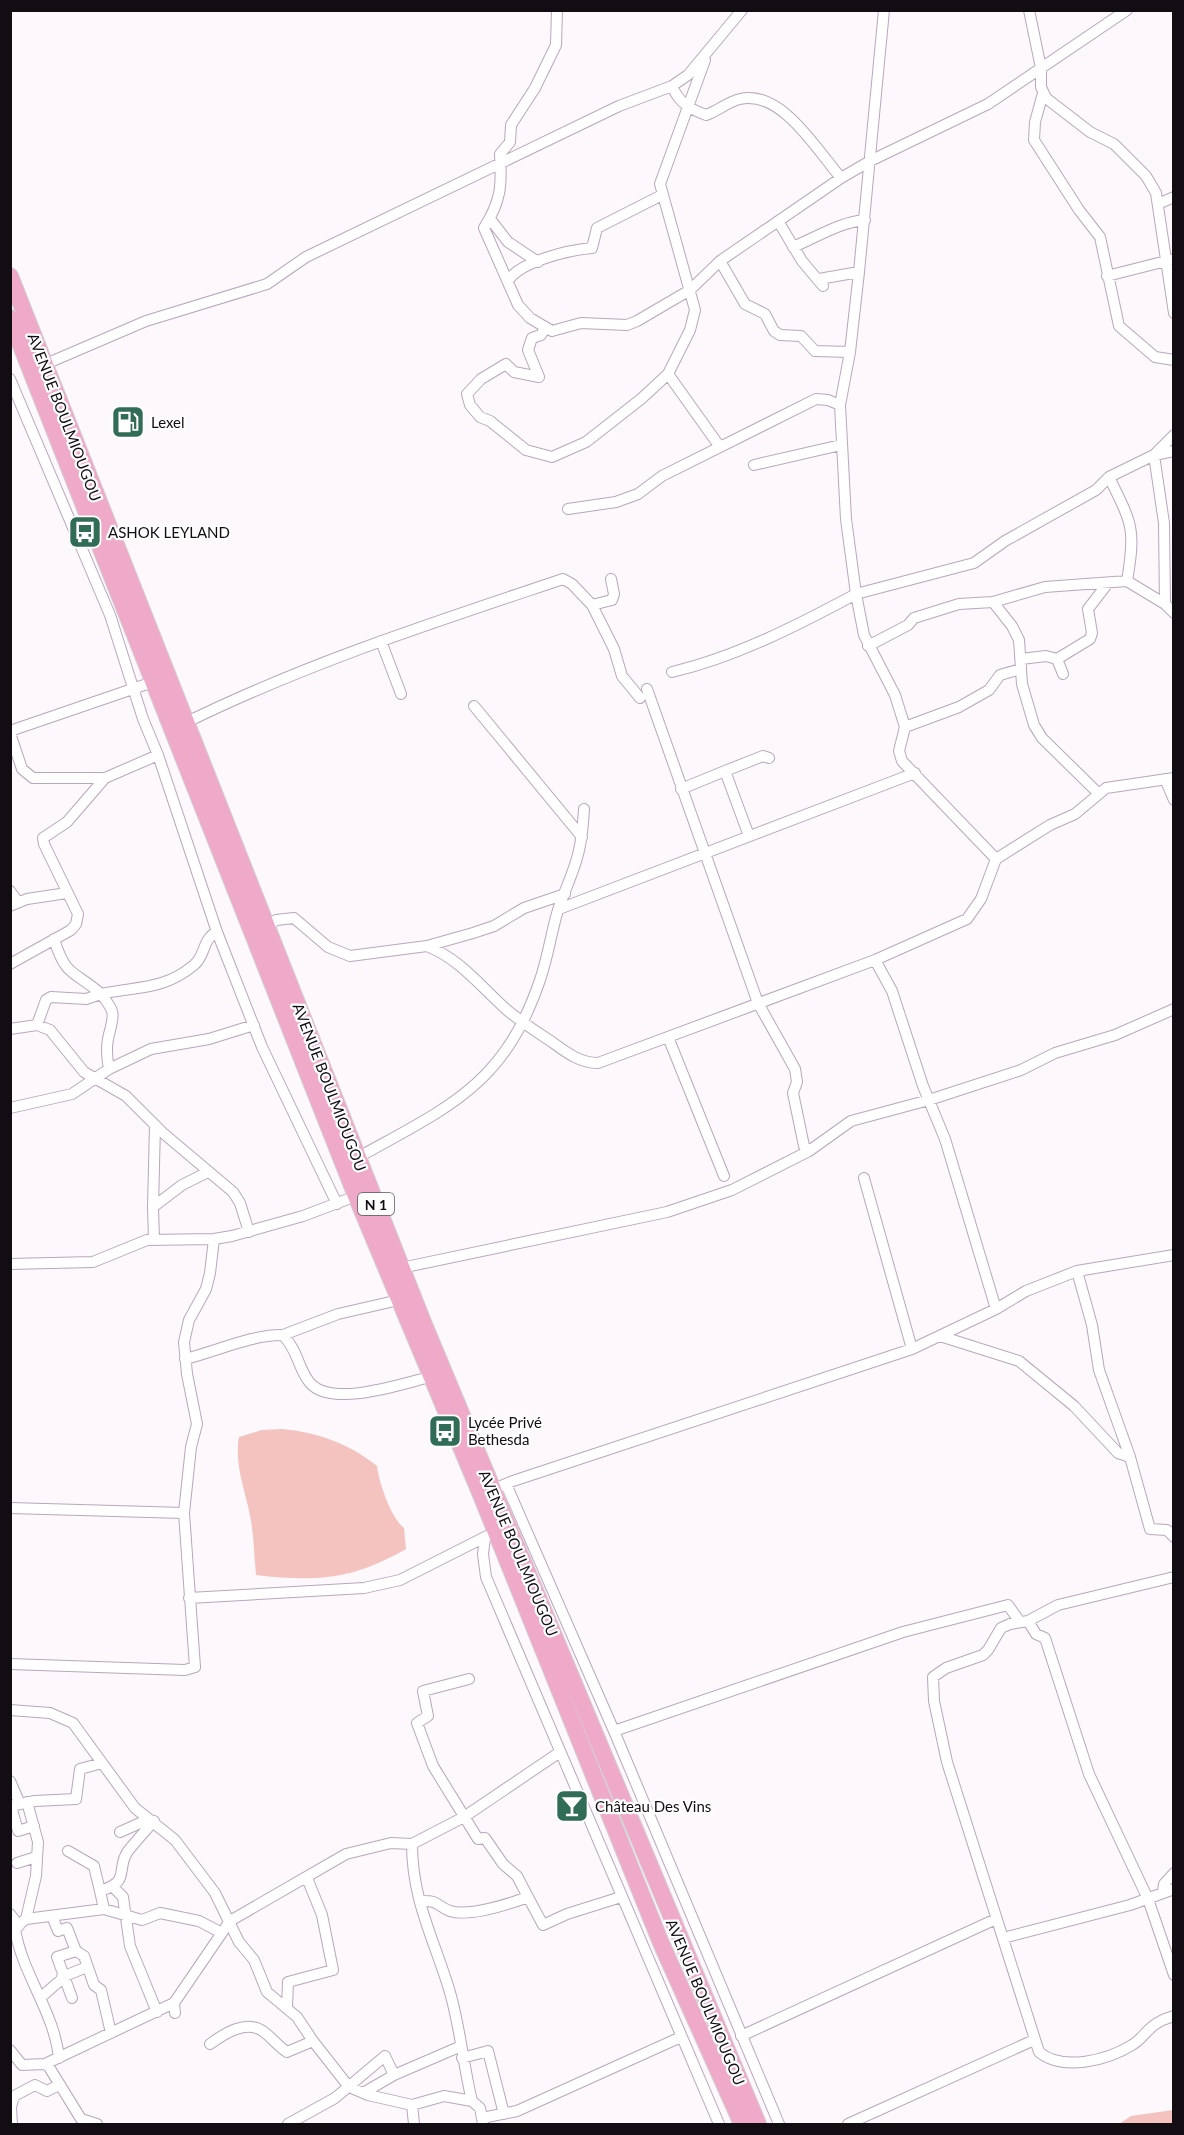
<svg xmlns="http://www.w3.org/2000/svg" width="1184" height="2135" font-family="Lato,sans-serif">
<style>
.green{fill:#f4c3c0}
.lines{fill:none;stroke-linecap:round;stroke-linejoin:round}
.minor-casing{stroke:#b9a7bc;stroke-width:12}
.trunk-casing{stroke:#d4d3d5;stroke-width:18}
.minor{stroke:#fff;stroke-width:10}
.trunk{stroke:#eeaac8;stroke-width:16}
.labels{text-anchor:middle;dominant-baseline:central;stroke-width:4.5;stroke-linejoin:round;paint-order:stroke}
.shield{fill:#fff;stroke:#59555a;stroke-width:1.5}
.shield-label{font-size:14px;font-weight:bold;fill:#120c13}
.street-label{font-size:15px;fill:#120c13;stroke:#fff}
.poi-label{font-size:15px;fill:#120c13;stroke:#fff;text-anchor:start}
</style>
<rect width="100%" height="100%" fill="#fcf8fc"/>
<path class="green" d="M282,1429c35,3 68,15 95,37 2,17 14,52 27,62l2,21c-54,31 -90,33 -150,26 -2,-20 -2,-40 -6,-60 -5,-25 -16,-52 -11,-78l23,-7z
M1173,2110v14h-54l12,-8z"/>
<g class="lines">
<defs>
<path id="minor" d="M557,10l-1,35 -21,43 -24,37 -1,17 -10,12c2,32 1,47 -16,74l34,77 12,13 22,13 29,-8 46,2 10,-4 53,-31 30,-29 121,-83 29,-17 118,-57 139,-94
M1029,10l12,58v19l5,11 44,34 24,12 32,32 10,17 18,120
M672,86c7,17 18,23 34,29 12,-4 21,-13 34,-16 41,-10 77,51 101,79
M1043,93l-8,29 -1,18 45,70 21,27 19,89 36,31 19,3
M1158,204l16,-7
M490,219l18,23 30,20
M778,221l24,40 21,25
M793,247c24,-10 47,-25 72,-27
M720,261l25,43 20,10 9,17 6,4 21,1 14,15 35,1
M1107,276l67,-17
M819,279l40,-7
M508,281c12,-20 62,-31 84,-33l5,-20 65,-33
M41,366l105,-45 121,-37 39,-27 313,-151 53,-20 16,-11 54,-65
M668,374l52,73
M539,377l-25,-5 -8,-8 -25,15 -14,15 3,11 10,12 10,4 36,29 26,7 34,-15 55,-43 27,-25 22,-44 5,-20 -35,-126 45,-124
M539,377l-11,-27 4,-12 9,-3 4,-7
M10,379l100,236 33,104 15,36 59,177 45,115 75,157
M754,465l87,-20
M1109,477c23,47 27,51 18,104
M568,509l48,-7 22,-8 24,-18 154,-77 12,1 12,5
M993,602l19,24 7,14 3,44 12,41 8,13 56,55
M1165,604l-1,-81 -10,-68 20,-4
M592,605l20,-5 2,-6 -3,-15
M381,641l20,53
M868,646l40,-21 6,-7 45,-14 34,-2 52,-15 82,-6 38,23 9,9
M1021,659l25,-3 11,3 6,15
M1057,659l33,-20 2,-6 -4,-24 20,-26
M672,672c64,-15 126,-47 184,-78l-10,-75 -6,-114 10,-53 9,-80 25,-262
M647,689l111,314 37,66 2,13 -4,11 11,53 5,5 42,-30 78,-21 92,-30 34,-17 60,-18 59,-26
M474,706l108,131
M185,723c122,-60 250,-101 378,-144l9,5 20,21 22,44 8,27 18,22
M905,727l54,-20 30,-17 11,-15 21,-6
M10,731l143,-49
M10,733l12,36 11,9h72l53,-23
M1165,779l9,21
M681,789l44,-18
M749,836l-24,-65 38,-15 6,2
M996,859l-94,-98 -3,-10 6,-24 -10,-32 -31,-60 -8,-41 118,-31 31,-22 91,-51 13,-13 45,-22 20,-20
M10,891l8,11
M10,906l17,-7 40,-6
M559,909l356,-136
M267,927l9,-7 18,-2 34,29 22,9 77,-10 46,-13 21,-7 30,-18 41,-14
M54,939c12,39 20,31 47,55 35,-8 62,-3 93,-29 12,-10 8,-26 23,-33
M427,946c33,13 53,40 80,64 14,12 30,22 45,32 15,11 28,21 46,21l277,-103 92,-41 14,-20 15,-40 54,-34 25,-11 31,-26 68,-10
M875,960l17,31 31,95 22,53 51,170
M10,964l61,-34 5,-6 2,-10 -34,-70 -1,-6 24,-16 38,-44
M37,1025l9,-25 5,-3 35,2 15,-5c17,21 12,21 7,45 -2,10 -1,20 1,30
M10,1029l27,-4 13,5 34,42 42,24 37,37 70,59 7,11 9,29
M668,1037l56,139
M10,1108l62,-14 37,-25 42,-20 58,-10 45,-14
M155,1125l-2,82 29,-22 26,-13
M357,1158c91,-51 147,-72 183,-178 8,-23 11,-47 18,-70 6,-18 14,-34 19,-52 5,-16 6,-33 7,-49
M864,1178l48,171
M153,1207l1,33
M10,1264l83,-2 54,-22 67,-1 18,-3 71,-20 53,-20
M401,1268l266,-56 65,-22 77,-39
M1077,1271l15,54 7,45 31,87 20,72 17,1 7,7
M283,1335l55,-21 61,-14
M940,1336l79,25 55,45 44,47 12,4
M185,1359c30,-7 68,-25 98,-24 16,17 15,34 27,48 22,25 91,1 120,-6
M506,1484l108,247 165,393
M489,1491l24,-10 399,-132 84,-40 30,-18 51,-20 97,-16
M10,1508l174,5
M485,1537l-2,17 3,23 233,547
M1174,1577l-116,28 -30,16 -18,3 -9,4 -13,22 -5,5 -37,13 -13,9 1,24 13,61 92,290c24,20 69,8 93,-7 9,-5 13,-13 21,-19 6,-5 14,-8 21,-10
M189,1598l175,-10 36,-8 87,-44
M1028,1621l8,13 9,4 44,136 59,125 26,76
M10,1664l175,6 10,-3 -11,-154 7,-66 6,-23 -10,-50 -3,-32 5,-22 17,-31 4,-16 4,-34
M469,1679l-46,12 5,25 -11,7 16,43 45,73 7,-1 18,26 14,12 11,21
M10,1710l40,3 23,10 62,85 40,32 28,37 12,16 24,49 15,18 13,32 30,25 16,24
M614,1731l289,-99 105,-27 12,17
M10,1781l10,23
M10,1806l25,-5 41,-2 4,-30 22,-6
M11,1806l7,25 16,-5
M120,1832l29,-13
M412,1844c0,55 21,93 37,145 11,36 14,75 23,112l8,7 3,16
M68,1851l26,15 6,25
M17,1863l19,-6
M113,1887l10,10 7,49 27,66
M1163,1892l1,-8 10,-11
M420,1901c20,-1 16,5 30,10 19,6 59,-7 78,-14l15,28 24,-11 54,-17
M104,1909l-4,-18c32,-10 15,-21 28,-40 8,-10 17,-20 26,-30
M10,1914l9,12
M52,1916l6,15 9,-3 9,23 8,5 10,29 7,5 10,43
M26,1919l10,-43 2,-34 -11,-40
M15,1929c7,45 39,82 44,129
M10,1931l16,-12 78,-10 38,11 18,-7 39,8 23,12
M1003,1938l127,-33 44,-16
M62,1977l25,-10
M40,1998l23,-20
M72,1998l-15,-41 19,-6
M287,2007l1,-25 45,-12 -11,-55 -15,-37
M175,2013l-1,-10 56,-82 116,-67 45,-11 21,1 52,-27 96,-65
M741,2036l255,-117
M210,2044c15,-11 37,-25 54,-12 8,6 14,14 23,20l26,-11 36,46 19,8 44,10 32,-9 28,5
M10,2050l12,15 23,-1 4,3 32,52 16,5
M462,2058l26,-7 16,63
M45,2064l129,-61
M363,2093l31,-18 65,-28
M412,2105l2,19
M482,2118l35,-7 164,-74
M12,2124l-1,-17 3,-11 21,-11 12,6 12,-6
M288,2124l47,-26 50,-42 9,19
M848,2124l186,-84"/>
<path id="trunk" d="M10,276l413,1046 335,802
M10,318l346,878 125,299 180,448 81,181"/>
</defs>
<use href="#minor" class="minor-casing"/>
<use href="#trunk" class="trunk-casing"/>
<use href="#minor" class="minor"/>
<use href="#trunk" class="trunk"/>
</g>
<defs>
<symbol id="fuel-square" viewBox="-11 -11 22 22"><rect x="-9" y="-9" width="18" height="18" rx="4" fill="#306c56" stroke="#fff"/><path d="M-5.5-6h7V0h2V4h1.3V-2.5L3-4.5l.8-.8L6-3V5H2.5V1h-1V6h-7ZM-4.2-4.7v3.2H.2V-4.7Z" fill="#fff"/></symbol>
<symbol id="bus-square" viewBox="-11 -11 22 22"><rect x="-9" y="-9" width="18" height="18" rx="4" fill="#306c56" stroke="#fff"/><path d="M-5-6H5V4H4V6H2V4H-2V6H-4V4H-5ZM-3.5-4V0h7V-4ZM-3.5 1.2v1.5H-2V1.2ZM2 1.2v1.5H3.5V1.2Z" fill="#fff"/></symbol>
<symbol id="bar-square" viewBox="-11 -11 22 22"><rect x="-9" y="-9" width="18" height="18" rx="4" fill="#306c56" stroke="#fff"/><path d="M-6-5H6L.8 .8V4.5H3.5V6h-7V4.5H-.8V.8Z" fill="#fff"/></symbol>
</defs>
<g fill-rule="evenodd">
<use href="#fuel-square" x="109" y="403" width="38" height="38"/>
<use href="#bus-square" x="66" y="513" width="38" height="38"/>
<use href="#bus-square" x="426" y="1412" width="38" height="38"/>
<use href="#bar-square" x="553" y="1787" width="38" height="38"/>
</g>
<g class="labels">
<rect class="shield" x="358" y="1193" width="36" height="22" rx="4.5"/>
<g class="shield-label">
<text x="376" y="1204">N 1</text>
</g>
<g class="street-label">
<text transform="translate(65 417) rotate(69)">AVENUE BOULMIOUGOU</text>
<text transform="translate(330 1087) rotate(69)">AVENUE BOULMIOUGOU</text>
<text transform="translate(519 1553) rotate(67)">AVENUE BOULMIOUGOU</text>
<text transform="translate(706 2002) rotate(67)">AVENUE BOULMIOUGOU</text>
</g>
<g class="poi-label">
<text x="151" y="422">Lexel</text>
<text x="108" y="532">ASHOK LEYLAND</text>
<text x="468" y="1422">Lycée Privé<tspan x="468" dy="17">Bethesda</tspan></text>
<text x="595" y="1806">Château Des Vins</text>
</g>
</g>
<rect width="1184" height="2135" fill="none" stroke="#120c13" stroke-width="24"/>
</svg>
